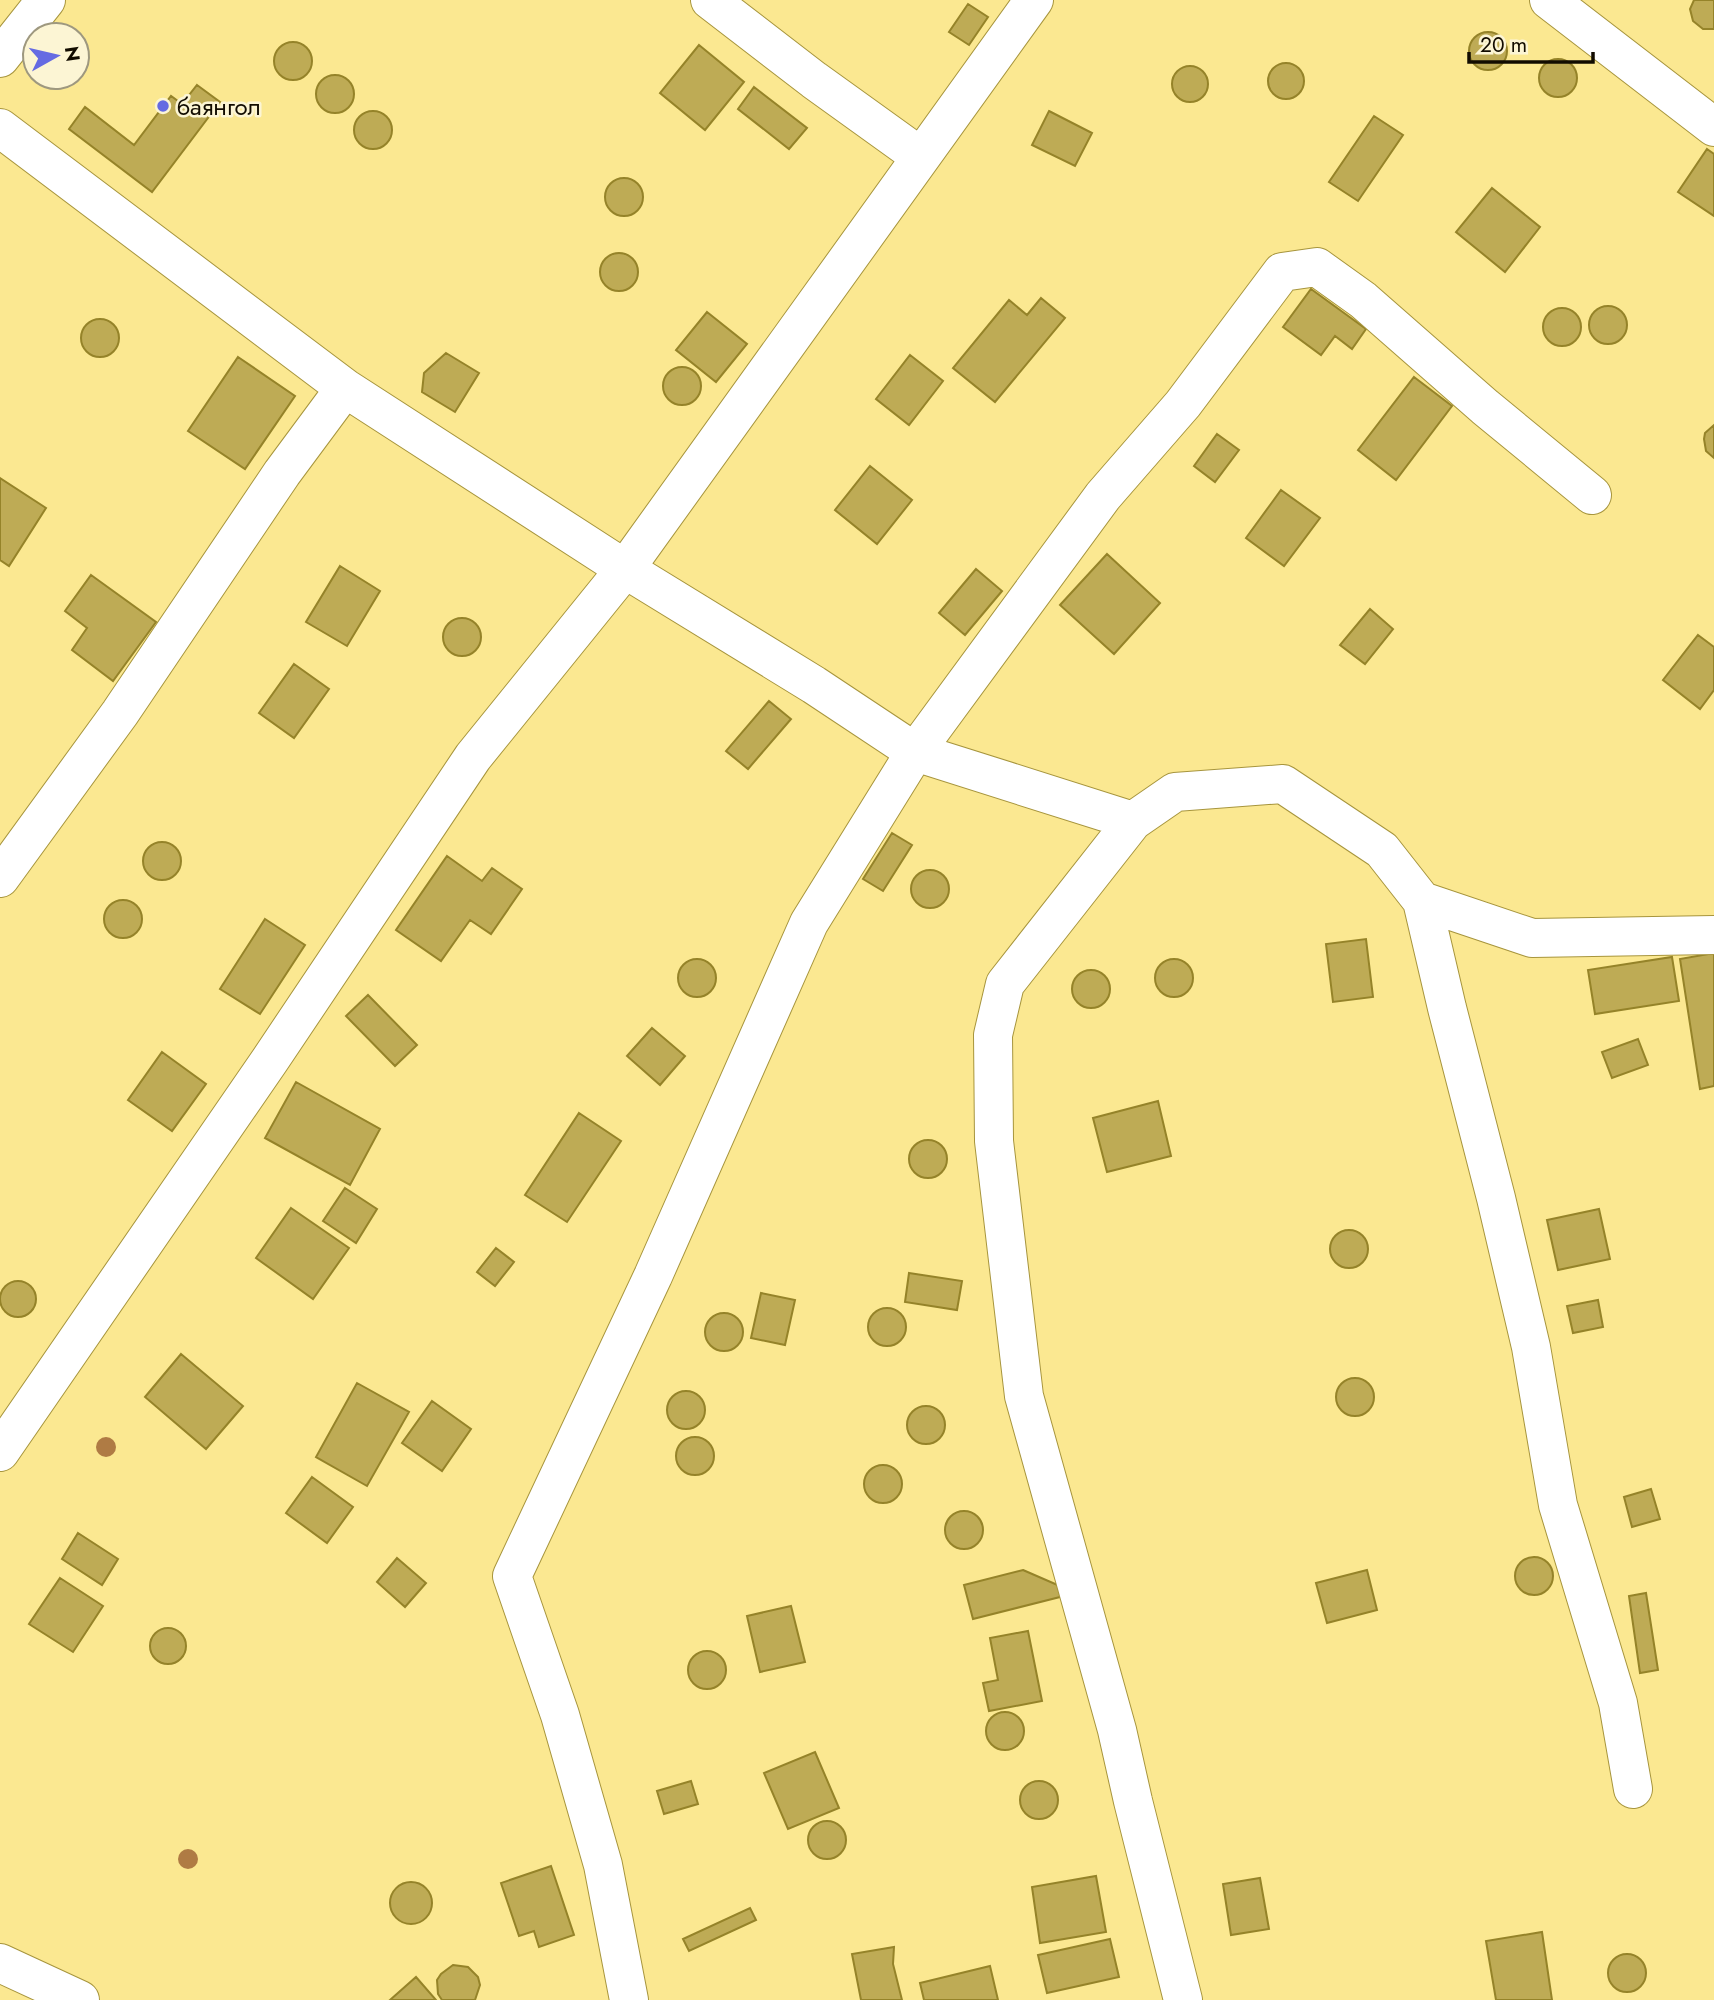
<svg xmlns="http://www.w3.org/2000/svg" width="1714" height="2000" font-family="Jost,sans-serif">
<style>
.building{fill:#beab55;stroke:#958329;stroke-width:2}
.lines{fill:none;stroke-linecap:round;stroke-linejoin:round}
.minor-casing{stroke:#a7953d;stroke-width:40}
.minor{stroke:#fff;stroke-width:38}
.tree{fill:#af7b44}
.poi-dot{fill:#656ae2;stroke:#fcf5d4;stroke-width:2.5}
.labels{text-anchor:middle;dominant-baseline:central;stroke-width:5;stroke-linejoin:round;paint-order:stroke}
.poi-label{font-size:24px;fill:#120c00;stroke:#fcf5d4;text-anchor:start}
</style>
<rect width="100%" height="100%" fill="#fbe891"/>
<path class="building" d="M1694,0h20v29h-11l-10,-8 -3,-12z
M968,4l20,13 -19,28 -20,-13z
M1469 51a19 19 0 1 1 38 0a19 19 0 1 1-38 0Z
M274 61a19 19 0 1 1 38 0a19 19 0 1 1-38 0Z
M699,45l45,37 -39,48 -45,-37z
M1539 78a19 19 0 1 1 38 0a19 19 0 1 1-38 0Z
M1268 81a18 18 0 1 1 36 0a18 18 0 1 1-36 0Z
M1172 84a18 18 0 1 1 36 0a18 18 0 1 1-36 0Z
M316 94a19 19 0 1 1 38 0a19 19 0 1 1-38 0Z
M197,85l23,17 -68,90 -83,-63 16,-22 49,38 37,-49 11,8z
M754,87l53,41 -18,21 -51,-40z
M1049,111l43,22 -17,33 -43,-21z
M354 130a19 19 0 1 1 38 0a19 19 0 1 1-38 0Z
M1374,116l29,19 -45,66 -29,-19z
M1707,149l7,5v62l-36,-24z
M605 197a19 19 0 1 1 38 0a19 19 0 1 1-38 0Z
M1492,188l48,39 -35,45 -49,-40z
M600 272a19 19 0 1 1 38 0a19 19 0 1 1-38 0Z
M1311,289l55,40 -14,20 -17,-13 -14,19 -38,-28z
M1041,298l24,20 -70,84 -42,-34 56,-68 18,15z
M1589 325a19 19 0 1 1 38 0a19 19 0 1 1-38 0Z
M1543 327a19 19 0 1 1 38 0a19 19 0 1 1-38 0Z
M707,312l40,32 -31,38 -40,-32z
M81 338a19 19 0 1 1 38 0a19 19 0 1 1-38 0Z
M446,353l33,20 -24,39 -33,-20 2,-19z
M910,355l33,26 -34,44 -33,-26z
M238,357l57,39 -50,73 -57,-38z
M663 386a19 19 0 1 1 38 0a19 19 0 1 1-38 0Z
M1414,377l38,29 -56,74 -38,-30z
M1714,425v33l-8,-7 -2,-12 1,-6z
M1217,434l22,16 -24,32 -21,-16z
M870,466l42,34 -35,44 -42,-34z
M0,478l46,30 -37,58 -9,-6z
M1281,490l39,28 -36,48 -38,-28z
M1107,554l53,49 -46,51 -54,-49z
M340,566l40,25 -33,55 -41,-24z
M976,569l26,22 -37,44 -26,-22z
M91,575l65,47 -43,59 -41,-31 15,-22 -22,-17z
M1370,609l23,20 -28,35 -25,-19z
M443 637a19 19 0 1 1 38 0a19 19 0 1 1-38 0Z
M1698,635l16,12v43l-14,19 -37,-29z
M294,664l35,25 -35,49 -35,-25z
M769,701l22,18 -43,50 -22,-18z
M892,833l20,12 -29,46 -20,-12z
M143 861a19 19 0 1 1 38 0a19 19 0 1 1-38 0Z
M447,856l35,25 10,-13 30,21 -31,45 -21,-14 -29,41 -45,-31z
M911 889a19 19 0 1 1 38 0a19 19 0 1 1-38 0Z
M104 919a19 19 0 1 1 38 0a19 19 0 1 1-38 0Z
M265,919l40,26 -45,69 -40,-25z
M1366,939l7,58 -40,5 -7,-58z
M1714,953v133l-14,3 -20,-130z
M1672,957l7,44 -84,13 -7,-44z
M1155 978a19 19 0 1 1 38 0a19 19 0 1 1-38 0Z
M678 978a19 19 0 1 1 38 0a19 19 0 1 1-38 0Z
M1072 989a19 19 0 1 1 38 0a19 19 0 1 1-38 0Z
M368,995l49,50 -22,21 -49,-50z
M652,1028l33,28 -25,29 -33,-29z
M1638,1039l10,26 -36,13 -10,-26z
M162,1052l44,32 -34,47 -44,-31z
M296,1082l84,47 -30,56 -85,-47z
M1158,1101l13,55 -64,16 -14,-54z
M579,1113l42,28 -54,81 -42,-27z
M909 1159a19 19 0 1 1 38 0a19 19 0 1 1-38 0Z
M345,1188l32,21 -21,34 -33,-22z
M291,1208l58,40 -36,51 -57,-41z
M1599,1209l11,50 -52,11 -11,-50z
M1330 1249a19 19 0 1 1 38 0a19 19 0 1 1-38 0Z
M496,1248l18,14 -19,24 -18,-14z
M909,1273l53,8 -5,29 -52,-8z
M0 1299a18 18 0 1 1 36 0a18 18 0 1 1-36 0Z
M761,1293l34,7 -10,45 -34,-7z
M1598,1300l5,27 -30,6 -6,-27z
M868 1327a19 19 0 1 1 38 0a19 19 0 1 1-38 0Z
M705 1332a19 19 0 1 1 38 0a19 19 0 1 1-38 0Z
M181,1354l62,52 -37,43 -61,-52z
M1336 1397a19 19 0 1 1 38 0a19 19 0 1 1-38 0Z
M357,1383l52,29 -42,74 -51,-29z
M667 1410a19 19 0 1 1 38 0a19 19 0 1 1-38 0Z
M432,1401l39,28 -29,42 -40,-28z
M907 1425a19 19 0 1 1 38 0a19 19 0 1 1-38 0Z
M676 1456a19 19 0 1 1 38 0a19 19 0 1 1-38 0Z
M864 1484a19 19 0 1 1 38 0a19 19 0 1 1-38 0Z
M312,1477l41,30 -26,36 -41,-30z
M1651,1489l9,30 -28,8 -8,-30z
M945 1530a19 19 0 1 1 38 0a19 19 0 1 1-38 0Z
M78,1533l40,26 -16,26 -40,-26z
M1515 1576a19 19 0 1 1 38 0a19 19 0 1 1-38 0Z
M397,1558l29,25 -21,24 -28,-25z
M1023,1570l53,23 -103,26 -9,-34z
M1367,1570l10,40 -50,13 -11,-40z
M60,1578l43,28 -30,46 -44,-28z
M1646,1593l12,77 -18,3 -11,-77z
M791,1606l14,56 -45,10 -13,-56z
M150 1646a18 18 0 1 1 36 0a18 18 0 1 1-36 0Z
M1028,1631l14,70 -53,10 -6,-28 15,-3 -8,-42z
M688 1670a19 19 0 1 1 38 0a19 19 0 1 1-38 0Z
M986 1731a19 19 0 1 1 38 0a19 19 0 1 1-38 0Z
M815,1752l24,56 -51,21 -24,-56z
M691,1781l7,23 -34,10 -7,-23z
M1020 1800a19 19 0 1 1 38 0a19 19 0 1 1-38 0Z
M808 1840a19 19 0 1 1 38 0a19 19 0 1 1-38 0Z
M551,1866l23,69 -35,12 -5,-16 -15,5 -18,-53z
M1096,1876l10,56 -66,11 -8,-56z
M1260,1878l9,51 -38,6 -8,-51z
M390 1903a21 21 0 1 1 42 0a21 21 0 1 1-42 0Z
M750,1908l6,12 -67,31 -6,-12z
M1542,1932l10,68h-56l-10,-59z
M1110,1939l9,38 -72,16 -9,-38z
M894,1947l-1,17 9,36h-41l-9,-46z
M1608 1973a19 19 0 1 1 38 0a19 19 0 1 1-38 0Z
M453,1965l15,2 10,10 2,8 -5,15h-33l-4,-6 -1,-14 4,-6z
M990,1966l8,34h-74l-4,-17z
M416,1977l20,23h-46z"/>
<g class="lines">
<defs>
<path id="minor" d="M710,0l104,80 107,77
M1549,0l165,127
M0,58l46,-58
M0,128l345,260 280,181 189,116 101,67 -106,171 -156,353 -141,300 48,139 43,150 26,135
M1592,495l-107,-88 -122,-107 -46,-33 -35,5 -99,132 -80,92 -188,256 218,69 42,-29 108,-8 99,66 40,51 25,107 49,190 35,149 27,158 60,198 15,86
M1133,821l-128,163 -12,51 1,106 30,255 93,334 16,71 50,199
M0,878l120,-165 162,-240 63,-85
M1422,901l110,37 182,-3
M0,1452l270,-392 203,-303 152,-188 409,-569
M0,1963l80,37"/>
</defs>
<use href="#minor" class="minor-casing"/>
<use href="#minor" class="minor"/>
</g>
<g class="tree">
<circle cx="106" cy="1447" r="10"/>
<circle cx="188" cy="1859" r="10"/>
</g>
<circle class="poi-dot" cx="163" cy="106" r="7"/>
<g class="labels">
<g class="poi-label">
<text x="177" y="106">баянгол</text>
</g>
</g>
<g transform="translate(56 56) rotate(82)"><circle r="33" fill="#fcf5d4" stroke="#9e987f" stroke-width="2"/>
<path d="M0-5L12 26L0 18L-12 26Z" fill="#656ae2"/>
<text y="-10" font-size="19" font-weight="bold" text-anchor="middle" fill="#120c00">N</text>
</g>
<path d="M1469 52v10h124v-10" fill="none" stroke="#120c00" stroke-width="3.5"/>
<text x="1480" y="52" font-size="21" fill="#120c00" stroke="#fcf5d4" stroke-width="5" paint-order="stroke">20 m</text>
</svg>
